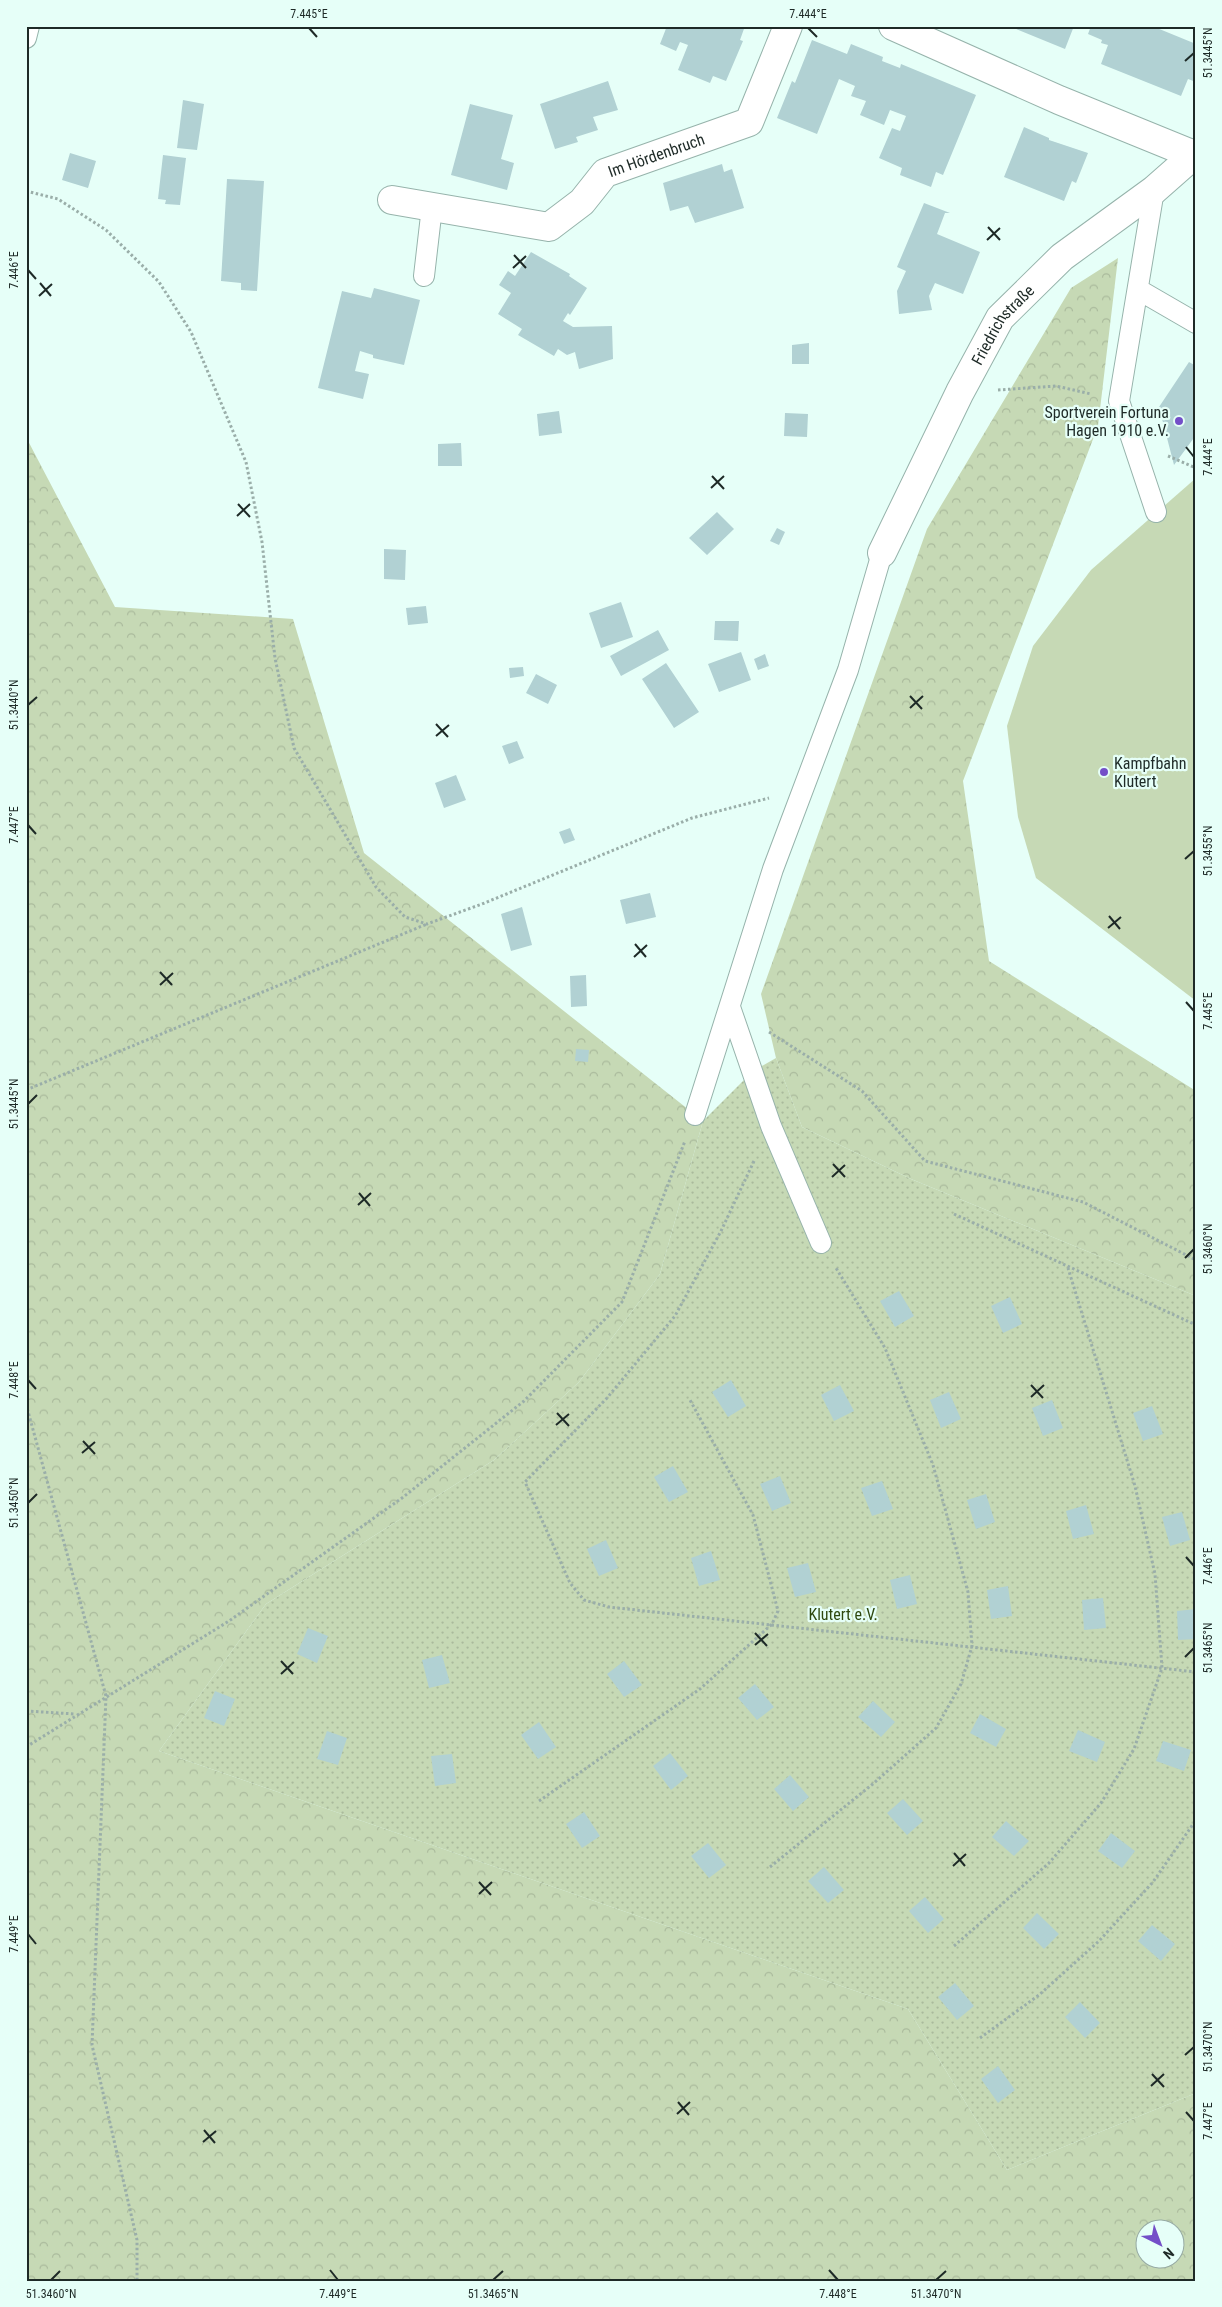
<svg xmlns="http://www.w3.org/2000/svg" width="1222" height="2307" font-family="'Roboto Condensed',sans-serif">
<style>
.forest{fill:url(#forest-crowns);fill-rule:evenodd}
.park{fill:url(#park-dots)}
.pitch{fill:#c6d9b5}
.building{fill:#b1d1d3}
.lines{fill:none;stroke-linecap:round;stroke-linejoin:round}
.service-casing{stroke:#96b3ab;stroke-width:22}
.minor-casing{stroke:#96b3ab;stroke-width:30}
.path{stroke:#9aaea9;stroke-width:3;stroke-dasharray:2.5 2.5;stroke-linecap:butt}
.service{stroke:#fff;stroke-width:20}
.minor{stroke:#fff;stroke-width:28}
.ticks{fill:none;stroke:#1e2a27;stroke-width:2}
.poi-dot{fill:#744fc8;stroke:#e6fff8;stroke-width:2}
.labels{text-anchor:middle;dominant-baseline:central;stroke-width:4.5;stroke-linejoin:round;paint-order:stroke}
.street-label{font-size:16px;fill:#1e2a27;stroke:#e6fff8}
.poi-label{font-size:16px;fill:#1e2a27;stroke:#e6fff8;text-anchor:end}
.park-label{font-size:16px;fill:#2e480e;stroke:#e6fff8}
.neatline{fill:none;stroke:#1e2a27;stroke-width:2}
.ticks-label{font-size:12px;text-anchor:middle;fill:#1e2a27}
</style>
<defs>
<pattern id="forest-crowns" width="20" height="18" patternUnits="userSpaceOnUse" patternTransform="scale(1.25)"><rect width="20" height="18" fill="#c6d9b5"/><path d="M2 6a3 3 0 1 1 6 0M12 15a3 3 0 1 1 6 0" fill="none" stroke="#aaba9c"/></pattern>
<pattern id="park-dots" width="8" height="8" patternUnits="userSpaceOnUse" patternTransform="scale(1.25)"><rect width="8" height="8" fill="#c6d9b5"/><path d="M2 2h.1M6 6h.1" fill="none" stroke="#aaba9c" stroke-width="1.8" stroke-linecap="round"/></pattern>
</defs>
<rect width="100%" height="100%" fill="#e6fff8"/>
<path class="forest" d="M1118,258l-20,168 -135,355 26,180 207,130v205l-285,-117 -109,-52 -26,-69 -15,-64 166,-465 144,-241z
M26,437l89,170 178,12 71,234 339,268 -43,153 -81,108 -85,78 -228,144 -107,147 749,258 99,161 189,-77v188h-1170zM1144,2230h30v30h-30z"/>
<path class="park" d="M776,1058l26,69 109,52 285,117v797l-189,77 -99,-161 -749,-258 107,-147 228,-144 85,-78 81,-108 43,-153 50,-50z"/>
<path class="pitch" d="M1196,478v523l-160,-123 -18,-61 -11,-91 26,-80 58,-76z"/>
<path class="building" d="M667,26h78l-5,14 3,1 -17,40 -13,-5 -3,7 -32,-13 10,-25 -8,-3 -4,9 -16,-7z
M1009,26h65l-9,23z
M1091,26h61l44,18v38l-8,-3 -7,17 -80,-32 7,-19 -7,-2 1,-3 -14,-6z
M812,40l35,14 4,-10 32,13 -1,4 18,7 1,-4 75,31 -33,80 -7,-3 -5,15 -31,-12 2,-7 -23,-10 13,-30 8,3 6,-15 -16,-6 -6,15 -24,-10 6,-14 -15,-5 4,-10 -16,-7 -22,55 -40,-16 15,-37 3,2z
M608,81l10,29 -25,7 5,13 -22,7 2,5 -23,7 -15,-45z
M183,100l21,4 -7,46 -20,-2z
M470,104l43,11 -12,44 13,4 -7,27 -56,-15z
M1024,127l25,11v2l39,13 -12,30 -4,-2 -8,20 -60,-24z
M70,153l26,8 -8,27 -26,-8z
M163,155l23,3 -6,47 -15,-1 1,-4 -8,-1z
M722,164l2,8 8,-3 12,39 -49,15 -7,-17 -18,5 -7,-28z
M227,179l37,2 -7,110 -16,-1v-7l-20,-2z
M924,203l26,10h-5l-8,21 43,18 -17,42 -28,-11 -6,13 3,14 -33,4 -2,-23 9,-20 -9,-4z
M531,252l39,22 -1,2 18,12 -17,27 -2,-2 -5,8 10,6 39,-1 1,33 -34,10 -4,-17 -8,3 -9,-6 -4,7 -36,-21 4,-6 -24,-15 13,-21 -12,-8 9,-14 7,5z
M374,288l46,12 -16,65 -31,-7v-3l-13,-4 -5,20 14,3 -6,25 -45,-11 24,-97 29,7z
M809,343v21h-17v-19z
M1189,362l7,4v69l-22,30 -15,-58z
M559,411l3,22 -23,3 -2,-22z
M785,413l23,1 -1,23 -23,-1z
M461,443l1,23h-24v-22z
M717,512l17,17 -27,26 -18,-17z
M777,528l8,4 -6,13 -9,-4z
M384,549l22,1 -1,30 -21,-1z
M621,602l12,35 -32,11 -12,-35z
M426,606l2,17 -20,2 -2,-17z
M715,621h24l-1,20 -24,-1z
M658,630l11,20 -48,26 -11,-20z
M741,652l10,28 -32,12 -11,-28z
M765,654l4,12 -11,4 -4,-11z
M666,663l33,49 -25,16 -32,-49z
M523,667l1,9 -14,2 -1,-10z
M536,674l21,11 -9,19 -22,-11z
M517,741l7,17 -15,6 -7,-18z
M456,775l10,25 -22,8 -9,-25z
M570,828l5,12 -11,4 -5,-12z
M650,893l6,24 -30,7 -6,-24z
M522,907l10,38 -21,6 -10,-37z
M586,975l1,31 -16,1 -1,-31z
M576,1049l13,1 -1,12 -13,-1z
M899,1291l15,25 -19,11 -15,-26z
M1010,1297l12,27 -19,9 -12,-27z
M731,1380l15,26 -18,11 -16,-25z
M840,1385l14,26 -20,10 -13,-26z
M949,1392l12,27 -20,9 -11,-28z
M1052,1400l11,28 -20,8 -11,-28z
M1152,1406l11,28 -20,7 -10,-28z
M673,1466l15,26 -19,10 -15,-25z
M780,1476l11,27 -19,8 -12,-27z
M882,1481l11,28 -21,7 -11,-28z
M986,1494l9,28 -19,7 -9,-29z
M1086,1505l8,29 -21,5 -7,-28z
M1182,1512l8,28 -20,6 -8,-29z
M606,1540l12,28 -19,8 -12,-27z
M711,1551l9,29 -21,6 -8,-28z
M808,1563l8,29 -21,5 -8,-29z
M910,1575l7,29 -20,5 -7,-29z
M1008,1586l4,30 -21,3 -4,-29z
M1103,1598l3,30 -22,2 -2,-30z
M1196,1609v30l-18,1 -1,-29z
M308,1628l20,8 -11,27 -20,-9z
M442,1655l8,28 -21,5 -7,-28z
M624,1661l18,24 -18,12 -17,-23z
M755,1684l19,23 -17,13 -19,-22z
M215,1691l20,8 -11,27 -20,-8z
M873,1701l22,21 -14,15 -23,-20z
M980,1714l26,15 -10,18 -26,-14z
M539,1722l17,25 -18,12 -17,-24z
M1078,1730l27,12 -8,20 -28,-11z
M327,1731l20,7 -9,27 -21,-6z
M1163,1741l28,9 -7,21 -28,-10z
M670,1753l18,23 -17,14 -18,-24z
M452,1754l4,29 -21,3 -4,-30z
M790,1775l19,22 -16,14 -19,-22z
M903,1799l20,22 -16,14 -20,-22z
M584,1812l16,24 -18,12 -16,-24z
M1006,1821l23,20 -15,15 -22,-19z
M1111,1833l24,18 -13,17 -24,-17z
M708,1843l18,22 -17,13 -18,-22z
M824,1867l20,23 -16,13 -20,-22z
M925,1897l19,22 -16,14 -19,-22z
M1037,1913l22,21 -15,15 -21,-21z
M1152,1925l23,19 -14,17 -23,-20z
M955,1983l19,23 -17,14 -19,-23z
M1080,2002l20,21 -15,15 -20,-21z
M998,2066l17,24 -17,13 -17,-24z"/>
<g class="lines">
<defs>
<path id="service" d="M26,38l3,-12
M1154,190l-35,211 37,111
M424,276l8,-69
M1139,290l57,33
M730,1007l41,119 50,117
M695,1115l78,-246 75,-199 34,-117"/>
<g id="minor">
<path d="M893,26l166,74 135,55"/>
<path id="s1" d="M392,200l157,27 33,-25 23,-29 144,-51 39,-96"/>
<path id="s2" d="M882,553l78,-161 40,-74 62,-61 92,-67 42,-37"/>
</g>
</defs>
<use href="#service" class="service-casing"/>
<use href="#minor" class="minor-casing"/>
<path class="path" d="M26,191l32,8 48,31 53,52 32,50 55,130 16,80 13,116 19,90 82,139 29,30 22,7 55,-20 210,-86 77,-20
M998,390l58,-4 35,8
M1168,456l28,12
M769,1032l93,59 63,70 158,41 113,58
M26,1090l401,-166
M754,1161l-33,70 -46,85 -68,82 -82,84 45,101 14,17 25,7 587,65
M954,1214l242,111
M26,1404l80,292 -14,349 45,195v41
M26,1711l49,3
M26,1747l203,-126 173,-123 122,-97 98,-99 63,-161
M539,1801l161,-112 72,-65 6,-13 -25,-96 -63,-115
M770,1867l104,-84 62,-55 25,-44 11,-38 -4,-54 -35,-127 -48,-117 -49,-80
M954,1946l95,-83 52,-60 33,-54 28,-81 -7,-94 -20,-88 -67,-218
M980,2038l59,-43 60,-54 54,-59 43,-62"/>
<use href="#service" class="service"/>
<use href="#minor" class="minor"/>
</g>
<path class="ticks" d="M309,28l8,9M808,28l9,9M1185,61l9,-8M988,227l12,13M987,240l13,-12M514,255l12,13M513,268l13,-12M28,270l8,9M40,283l11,13M39,296l13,-12M1186,447l8,10M712,476l12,13M711,488l13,-12M238,504l12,13M237,516l13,-12M910,696l12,13M28,705l9,-8M910,708l13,-12M436,724l12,13M436,736l13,-11M28,825l8,9M1185,859l9,-8M1109,916l11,13M1108,928l13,-11M635,944l11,13M634,957l13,-12M160,972l12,13M160,985l13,-12M1186,1002l8,9M28,1104l9,-9M833,1164l12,13M832,1177l13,-12M359,1193l11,13M358,1205l13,-12M1185,1258l9,-9M28,1380l8,9M1031,1385l12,13M1031,1397l13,-12M557,1413l12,13M556,1425l13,-11M83,1441l12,13M82,1453l13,-11M28,1503l9,-9M1186,1557l8,9M755,1633l12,13M755,1645l13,-11M1185,1657l9,-9M281,1661l12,13M281,1674l13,-12M954,1853l11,13M953,1866l13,-12M479,1882l12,13M479,1894l13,-12M28,1934l8,10M1185,2055l9,-8M1152,2074l12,13M1151,2086l13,-12M678,2102l11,13M1186,2112l8,9M677,2114l13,-12M204,2130l11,13M203,2142l13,-11M330,2270l8,10M829,2270l9,10M51,2280l9,-9M493,2280l10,-9M936,2280l10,-9"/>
<g class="poi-dot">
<circle cx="1179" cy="421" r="5"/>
<circle cx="1104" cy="772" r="5"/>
</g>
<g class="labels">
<g class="street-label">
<text stroke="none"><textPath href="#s1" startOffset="292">Im Hördenbruch</textPath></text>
<text stroke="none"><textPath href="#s2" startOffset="259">Friedrichstraße</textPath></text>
</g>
<g class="poi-label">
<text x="1169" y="412">Sportverein Fortuna<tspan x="1169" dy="18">Hagen 1910 e.V.</tspan></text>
<text x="1114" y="763" text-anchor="start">Kampfbahn<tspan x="1114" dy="18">Klutert</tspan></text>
</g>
<g class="park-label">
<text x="843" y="1614">Klutert e.V.</text>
</g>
</g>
<rect width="1222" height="2307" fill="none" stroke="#e6fff8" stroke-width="55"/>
<g transform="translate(1160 2244) rotate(138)"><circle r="24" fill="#e6fff8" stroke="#96aaa4"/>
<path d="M0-4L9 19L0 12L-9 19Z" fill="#744fc8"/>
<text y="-8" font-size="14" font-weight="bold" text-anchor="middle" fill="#1e2a27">N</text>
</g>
<rect x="28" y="28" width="1166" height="2252" class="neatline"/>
<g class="ticks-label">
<text x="309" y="18">7.445°E</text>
<text x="808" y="18">7.444°E</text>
<text transform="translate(1208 53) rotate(-90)" y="4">51.3445°N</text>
<text transform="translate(14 270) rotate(-90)" y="4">7.446°E</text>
<text transform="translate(1208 457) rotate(-90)" y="4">7.444°E</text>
<text transform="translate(14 705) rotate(-90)" y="4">51.3440°N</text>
<text transform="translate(14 825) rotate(-90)" y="4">7.447°E</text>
<text transform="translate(1208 851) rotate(-90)" y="4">51.3455°N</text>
<text transform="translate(1208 1011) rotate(-90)" y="4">7.445°E</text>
<text transform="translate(14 1104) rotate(-90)" y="4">51.3445°N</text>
<text transform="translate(1208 1249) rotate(-90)" y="4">51.3460°N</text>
<text transform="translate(14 1380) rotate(-90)" y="4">7.448°E</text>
<text transform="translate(14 1503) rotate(-90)" y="4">51.3450°N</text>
<text transform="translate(1208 1566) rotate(-90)" y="4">7.446°E</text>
<text transform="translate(1208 1648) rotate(-90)" y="4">51.3465°N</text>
<text transform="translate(14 1934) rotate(-90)" y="4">7.449°E</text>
<text transform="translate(1208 2047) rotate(-90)" y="4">51.3470°N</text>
<text transform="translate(1208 2121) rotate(-90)" y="4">7.447°E</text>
<text x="51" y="2298">51.3460°N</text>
<text x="338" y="2298">7.449°E</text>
<text x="493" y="2298">51.3465°N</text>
<text x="838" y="2298">7.448°E</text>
<text x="936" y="2298">51.3470°N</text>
</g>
</svg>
